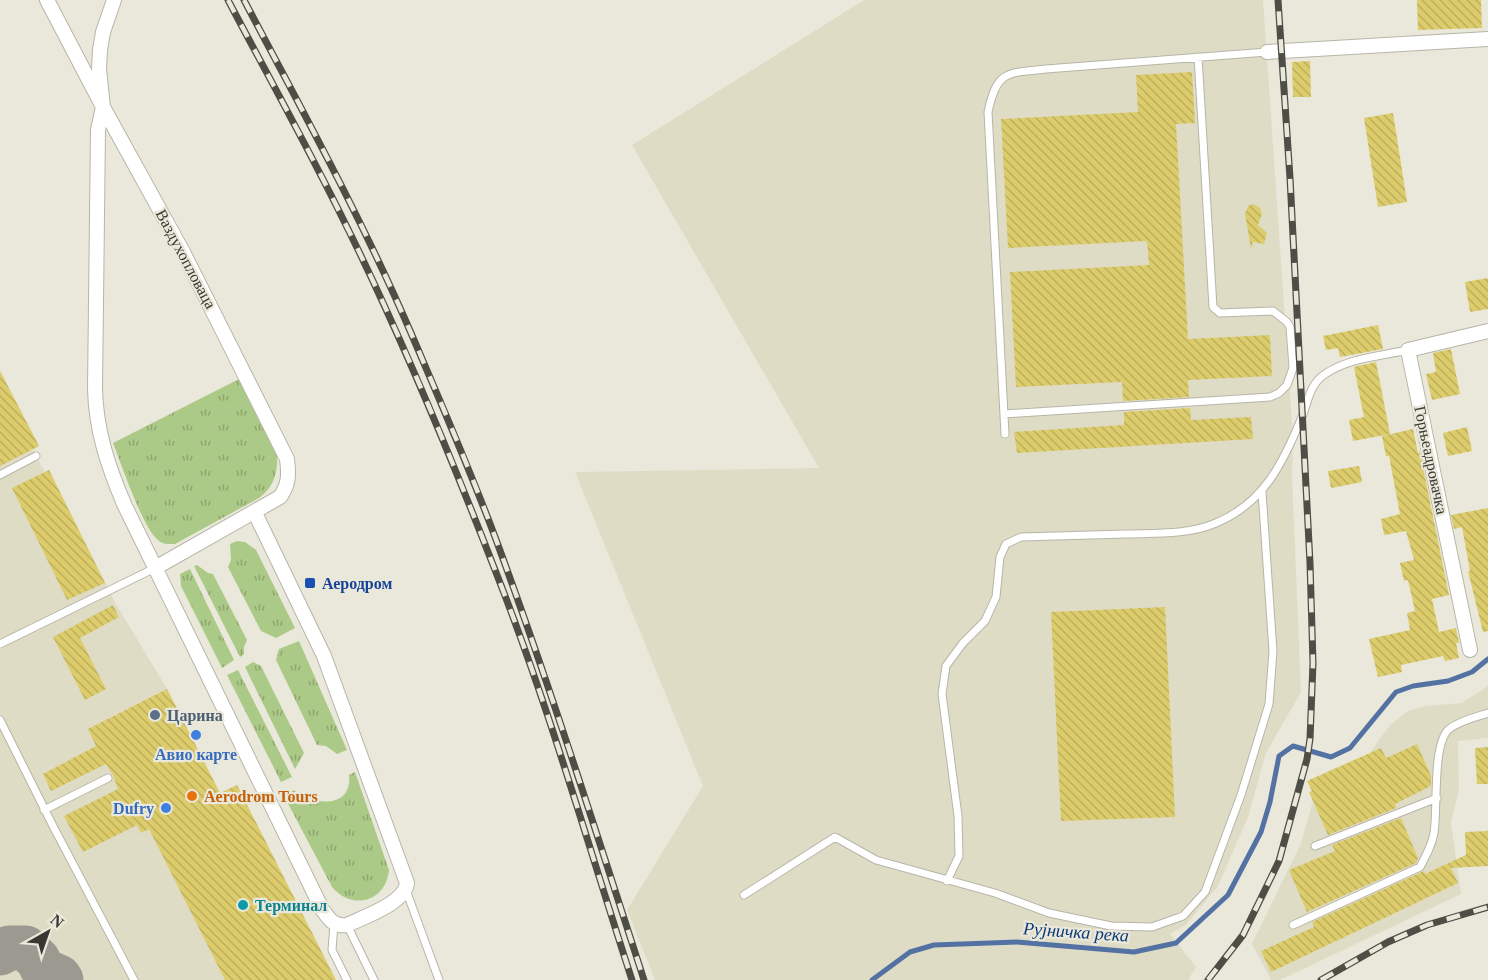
<svg xmlns="http://www.w3.org/2000/svg" width="1488" height="980" font-family="Georgia,serif">
<style>
.built{fill:#dfdcc6}
.grass{fill:url(#grass-tufts)}
.lines{fill:none;stroke-linecap:round;stroke-linejoin:round}
.stream{stroke:#5372a3;stroke-width:5}
.taxiway{stroke:#9c9a90;stroke-width:45}
.building{fill:url(#building-back-hatch)}
.lane-casing{stroke:#b7b5a8;stroke-width:9}
.street-casing{stroke:#b7b5a8;stroke-width:16}
.lane{stroke:#fff;stroke-width:7}
.street{stroke:#fff;stroke-width:14}
.rail-casing{stroke:#4e4d46;stroke-width:7}
.rail{stroke:#eae8da;stroke-width:4.5;stroke-dasharray:14;stroke-linecap:butt}
.transit-dot{fill:#1a4fb4;stroke:#eae8da;stroke-width:2}
.service-dot{fill:#5c6f8a;stroke:#eae8da;stroke-width:2}
.shop-dot{fill:#3f7fe0;stroke:#eae8da;stroke-width:2}
.food-dot{fill:#e8710a;stroke:#eae8da;stroke-width:2}
.culture-dot{fill:#0f9aa8;stroke:#eae8da;stroke-width:2}
.labels{text-anchor:middle;dominant-baseline:central;stroke-width:4.5;stroke-linejoin:round;paint-order:stroke}
.street-label{font-size:16px;fill:#383731;stroke:#eae8da}
.transit-label{font-size:16px;font-weight:bold;fill:#164399;stroke:#eae8da;text-anchor:start}
.service-label{font-size:16px;font-weight:bold;fill:#4e5e75;stroke:#eae8da;text-anchor:start}
.shop-label{font-size:16px;font-weight:bold;fill:#366cbe;stroke:#eae8da}
.food-label{font-size:16px;font-weight:bold;fill:#c56008;stroke:#eae8da;text-anchor:start}
.culture-label{font-size:16px;font-weight:bold;fill:#0d838f;stroke:#eae8da;text-anchor:start}
.water-label{font-size:18px;font-style:italic;fill:#0e3979;stroke:#eae8da}
</style>
<defs>
<pattern id="grass-tufts" width="24" height="20" patternUnits="userSpaceOnUse" patternTransform="scale(1.5)"><rect width="24" height="20" fill="#acca87"/><path d="M3 7l-1-3M5 7V3M7 7l1-3M15 17l-1-3M17 17v-4M19 17l1-3" fill="none" stroke="#8da56f"/></pattern>
<pattern id="building-back-hatch" width="6" height="6" patternUnits="userSpaceOnUse" patternTransform="scale(1.5)"><rect width="6" height="6" fill="#ddcc6b"/><path d="M-1 5l2 2M0 0l6 6M5-1l2 2" fill="none" stroke="#beb05d"/></pattern>
</defs>
<rect width="100%" height="100%" fill="#eae8da"/>
<path class="built" d="M864,0h399l30,436 -1,39 9,217 -35,61 -18,64 -30,69 -32,39 -16,9 26,33 -8,13h-533l-28,-70 76,-124 -128,-314 244,-4 -187,-323z
M0,371l39,75 -6,3 3,7 9,16 4,-2 67,134 51,85 53,104 6,187h-226z
M1488,686v52l-30,3 1,48 -8,34 10,71 -181,86h-9l-19,-36 49,-101 16,-56 46,-25 28,-38 17,-13 17,-5 37,-3z"/>
<path class="grass" d="M241,378l36,76c1,19 -3,33 -18,44l-84,46c-6,0 -12,1 -17,-4 -15,-11 -37,-77 -45,-97z
M237,541l8,1 11,8 39,78 -19,10 -15,-7 -33,-64 3,-7 -1,-16z
M197,565l11,8 5,1 34,66 -3,7v7l-4,3 -46,-91z
M190,569l44,91 -12,8 -41,-82 -1,-12z
M299,641l48,109 -10,4 -11,-8 -9,-1 -41,-85 3,-11z
M253,662l8,4 43,87 -9,16 -50,-102z
M238,670l54,107 -11,5 -54,-107z
M355,772l34,98c-3,32 -37,41 -57,17l-48,-91 10,-6c18,16 59,19 55,-15z"/>
<g class="lines">
<path class="stream" d="M872,980l38,-28 24,-7 83,-3 117,10 42,-9 52,-48 33,-63 9,-30 9,-46 14,-10 38,11 19,-9 46,-56 17,-6 35,-5 24,-9 16,-13"/>
<path class="taxiway" d="M0,953l9,-5h17l12,12 5,10 16,7 2,3"/>
</g>
<path class="building" d="M1417,0h64l1,28 -64,2z
M1310,61l1,36h-18l-1,-35z
M1192,72l3,51 -19,1 12,215 82,-4 2,41 -84,4 1,17 -66,4 -1,-19 -106,5 -6,-115 139,-7 -2,-24 -139,7 -7,-129 137,-7 -2,-37z
M1393,113l14,89 -29,5 -14,-89z
M1253,204l7,4 2,6 -4,11 9,8 -3,11 -11,-2 -2,7 -6,-35 3,-8z
M1488,278v31l-18,3 -5,-30z
M1378,325l5,24 -43,8 -2,-9 -12,2 -3,-14z
M1451,349l9,45 -28,6 -6,-26 10,-2 -3,-19z
M1376,362l14,72 -37,7 -4,-21 15,-3 -10,-50z
M0,371l39,75 -39,20z
M1190,408l1,12 60,-3 2,22 -236,14 -3,-21 110,-7v-13z
M1467,427l5,24 -24,5 -5,-23z
M1413,429l5,24 2,-1 29,143 -17,4 7,33 17,-4 3,15h-3l3,15 -14,3 -2,-5 -42,9 1,7 -24,5 -9,-38 41,-9 -3,-17 8,-2 -7,-31 -4,1 -4,-18 14,-3 -8,-29 -22,4 -3,-16 19,-5 -11,-58h-3l-4,-20z
M1359,466l3,16 -31,6 -3,-17z
M49,470l56,113 -38,17 -55,-112z
M1488,508v123l-5,1 -15,-61h2l-8,-44 -8,2 -3,-14z
M113,605l6,12 -39,21 26,51 -21,11 -32,-63z
M1165,607l10,210 -114,4 -10,-209z
M167,689l53,104 17,-8 99,195h-111l-76,-151 -8,4 -4,-8 -54,27 -19,-36 54,-27 -5,-14 -7,-11 -55,27 -8,-17 53,-28 -8,-17z
M1417,744l14,32v10l-36,18 1,4 -68,27 -19,-43 3,-1 -5,-10 74,-33 5,10z
M1488,747v37h-11l-2,-36z
M1401,818l17,40 -2,5 -109,49 -18,-42 46,-19 -3,-6z
M1488,831v35l-37,2 7,15 -187,89 -10,-21 53,-24 -2,-5 112,-51 1,3 41,-19 -1,-23z"/>
<g class="lines">
<defs>
<path id="lane" d="M1004,414l266,-17 9,-4 8,-8 6,-17 -3,-41 -3,-5 -14,-11 -53,2 -7,-6 -15,-250
M1005,434l-17,-322c9,-42 19,-39 58,-43l221,-17
M0,475l36,-19
M0,644l155,-76
M0,720l54,108 80,152
M44,810l64,-32
M1315,846l122,-48
M947,881l12,-25 -1,-40 -16,-122 4,-28 17,-23 22,-22 11,-24 4,-40 6,-13 15,-7c35,-1 70,-2 105,-3 29,-1 62,1 90,-11 48,-20 67,-60 86,-106 6,-16 8,-33 23,-43 24,-16 55,-18 83,-24
M406,890l33,90
M744,895l91,-58 41,23 119,33 54,20 62,13 41,1 31,-11 22,-24 36,-97 28,-91 4,-53 -11,-159
M334,924l-2,26 15,30
M347,925l27,55
M1293,925l127,-58c6,-11 12,-22 14,-34 4,-25 -2,-89 15,-104 10,-8 27,-12 39,-16"/>
<path id="street" d="M47,0l56,107 80,145 104,207c2,15 2,26 -7,38l-125,71
M114,0l-11,32 -3,18 -1,19 4,38 -5,23 -3,259c1,42 13,77 29,115l198,405c7,10 12,18 25,16 17,-8 58,-22 60,-42l-83,-227 -69,-143
M1267,52l221,-13
M1470,650l-62,-300 80,-19"/>
</defs>
<use href="#lane" class="lane-casing"/>
<use href="#street" class="street-casing"/>
<use href="#lane" class="lane"/>
<use href="#street" class="street"/>
<defs>
<path id="rail" d="M228,0c38,72 78,144 114,217 58,116 108,237 155,358 52,132 91,270 135,405
M244,0c58,110 118,219 167,333 30,70 61,141 87,212 53,144 99,290 146,435
M1208,980l35,-45 36,-74 28,-102 3,-20 3,-76 -3,-100 -20,-385 -12,-178
M1321,980l67,-38 39,-17 61,-18"/>
</defs>
<use href="#rail" class="rail-casing"/>
<use href="#rail" class="rail"/>
</g>
<rect class="transit-dot" x="304" y="577" width="12" height="12" rx="3"/>
<circle class="service-dot" cx="155" cy="715" r="6"/>
<g class="shop-dot">
<circle cx="196" cy="735" r="6"/>
<circle cx="166" cy="808" r="6"/>
</g>
<circle class="food-dot" cx="192" cy="796" r="6"/>
<circle class="culture-dot" cx="243" cy="905" r="6"/>
<g class="labels">
<g class="street-label">
<text transform="translate(186 259) rotate(62)">Ваздухопловаца</text>
<text transform="translate(1431 460) rotate(78)">Горњеадровачка</text>
</g>
<g class="transit-label">
<text x="322" y="583">Аеродром</text>
</g>
<g class="service-label">
<text x="167" y="715">Царина</text>
</g>
<g class="shop-label">
<text x="196" y="754">Авио карте</text>
<text x="154" y="808" text-anchor="end">Dufry</text>
</g>
<g class="food-label">
<text x="204" y="796">Aerodrom Tours</text>
</g>
<g class="culture-label">
<text x="255" y="905">Терминал</text>
</g>
<g class="water-label">
<text transform="translate(1076 932) rotate(4)">Рујничка река</text>
</g>
</g>
<g transform="translate(48 932) rotate(40)" stroke="#eae8da" stroke-width="4.5" paint-order="stroke">
<path d="M0-4.5L10 22L0 15L-10 22Z" fill="#383731"/>
<text y="-9" font-size="16" font-weight="bold" text-anchor="middle" fill="#383731">N</text>
</g>
</svg>
